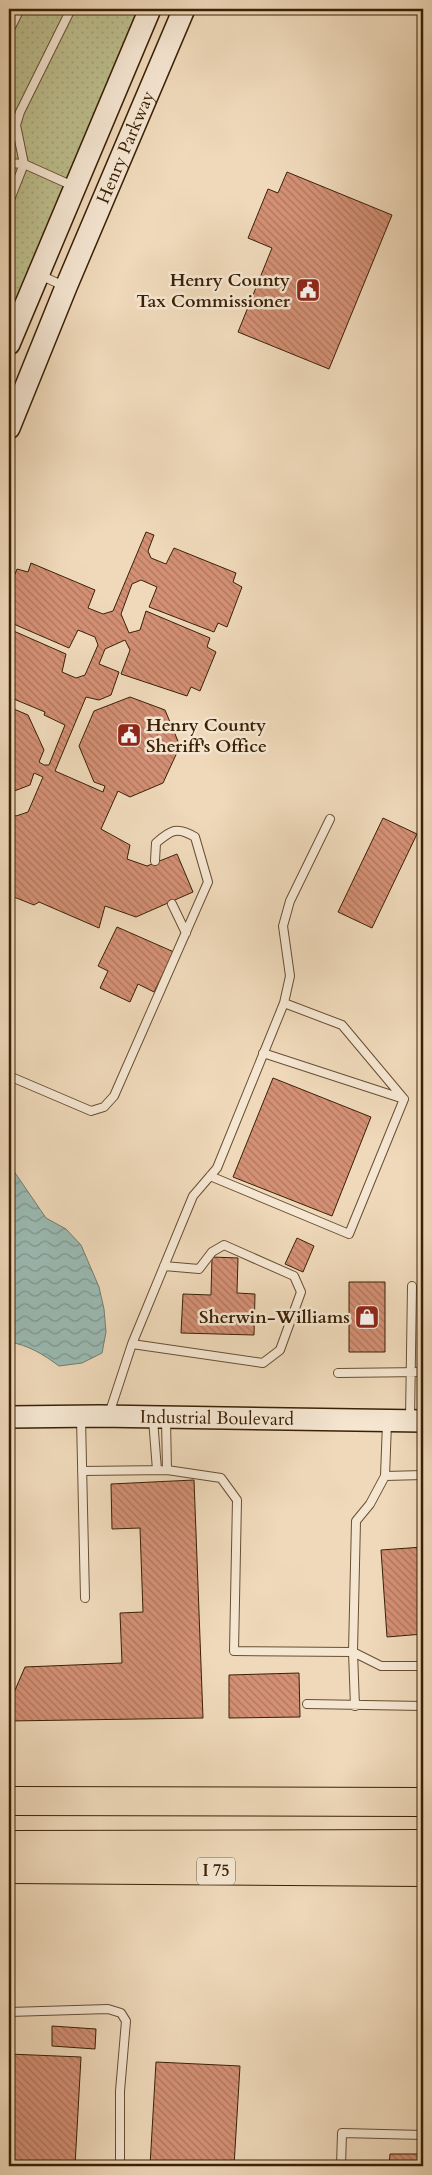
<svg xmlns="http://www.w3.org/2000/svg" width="432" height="2175" font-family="Cardo,serif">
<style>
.park{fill:url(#park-dots);stroke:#7c7049}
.water{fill:url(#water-waves);stroke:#747d6d}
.building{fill:url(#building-back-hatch);stroke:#3a2105}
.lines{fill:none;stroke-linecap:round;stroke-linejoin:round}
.lane-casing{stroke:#674f32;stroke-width:10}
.secondary-casing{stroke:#3a2105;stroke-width:24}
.highway-casing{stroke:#3a2105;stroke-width:30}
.lane{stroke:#f5e6d2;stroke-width:8}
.secondary{stroke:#f5e6d2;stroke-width:21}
.highway{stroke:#efd9ba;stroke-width:28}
.labels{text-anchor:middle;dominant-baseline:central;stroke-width:5;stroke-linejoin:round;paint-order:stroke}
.shield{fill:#f5e6d2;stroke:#725c42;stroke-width:1}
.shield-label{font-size:16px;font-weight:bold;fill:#3a2105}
.street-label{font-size:18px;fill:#3a2105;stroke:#f5e6d2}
.poi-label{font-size:18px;font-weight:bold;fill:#3a2105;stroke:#f5e6d2;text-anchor:end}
</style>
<defs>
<pattern id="park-dots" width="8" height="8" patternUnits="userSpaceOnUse" patternTransform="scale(1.25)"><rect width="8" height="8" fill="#bdbe8d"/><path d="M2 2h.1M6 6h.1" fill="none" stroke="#a3a378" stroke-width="1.8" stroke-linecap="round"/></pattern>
<pattern id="water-waves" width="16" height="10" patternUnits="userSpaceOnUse" patternTransform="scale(1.25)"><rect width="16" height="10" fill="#9abab3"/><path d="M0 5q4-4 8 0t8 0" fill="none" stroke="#7f9790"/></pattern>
<pattern id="building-back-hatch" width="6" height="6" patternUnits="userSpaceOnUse" patternTransform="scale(1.25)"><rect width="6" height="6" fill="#d49075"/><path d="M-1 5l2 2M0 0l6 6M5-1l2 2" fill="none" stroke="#ad755e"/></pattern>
</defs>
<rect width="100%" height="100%" fill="#efd9ba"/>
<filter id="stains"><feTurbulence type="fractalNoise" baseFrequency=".004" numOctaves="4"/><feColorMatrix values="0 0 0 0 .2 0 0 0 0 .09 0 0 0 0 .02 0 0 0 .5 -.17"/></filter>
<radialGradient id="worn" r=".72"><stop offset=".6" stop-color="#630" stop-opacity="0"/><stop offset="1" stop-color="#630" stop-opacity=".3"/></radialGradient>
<path class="park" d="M9,9h147l-147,344z"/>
<path class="water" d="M9,1164l37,54 20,11 15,16 18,42 5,22 2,23 -4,21 -20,10 -23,3c-16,-12 -31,-21 -50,-24z"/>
<path class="building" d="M287,172l105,43 -63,154 -91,-37 34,-84 -24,-10 20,-49 10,4z
M146,532l8,3 -6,16 3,7 15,6 8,-16 62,25 -3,9 9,5 -15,40 -9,-4 -4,9 -65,-25 8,-20 -16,-7 -9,4 -11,30 8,19 11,-3 6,-19 64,27 -3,9 9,5 -16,39 -9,-4 -4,9 -66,-22 9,-24 -5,-10 -20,9 -6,15 20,8 -8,23 -12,5 -13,-3 -31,74 48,21 2,-6 -11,-4 -15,-36 15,-35 36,-14 35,13 15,36 -17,37 -33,14 -12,-6 -17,38 29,16 -3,14 20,7 30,-12 16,38 -57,25 -31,-11 -6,22 -60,-26 -5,3 -25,-10v-82l7,3 12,-4 15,-35 -9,-4 -4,12 -21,8v-86l19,8 16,35 -5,12 5,3h5l16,-40 -21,-10 1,-3 -36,-15v-68l57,25 -4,18 14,6 9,-3 13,-30 -3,-8 -17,-7 -9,18 -60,-26 2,-10 -2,-1v-22l8,-20 11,3 3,-9 64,27 -7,18 15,6 10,-3z
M383,818l34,16 -45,94 -34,-16z
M117,927l57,25 -20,40 -16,-8 -8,18 -30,-14 8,-17 -10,-5z
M273,1078l98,39 -39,99 -99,-39z
M297,1238l17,8 -11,26 -18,-8z
M212,1257l26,1 -1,35 18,1 -1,41 -73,-2 2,-39 28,1z
M349,1282h36v70h-36z
M194,1480l9,238 -194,3v-17l16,-37 97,-4 -2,-50 23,-1 -3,-84 -28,1 -1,-45z
M423,1547v87l-36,3 -6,-87z
M299,1673l1,44 -71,1v-43z
M52,2026l44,3 -1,20 -43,-3z
M9,2054l72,3 -6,109h-66z
M156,2062l84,4 -6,100h-84z
M390,2154h33v12h-34z"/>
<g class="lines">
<defs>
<path id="lane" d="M9,31l11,-22
M9,163l15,1 -8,-39 4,-13 51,-103
M9,202l15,-38 49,22
M40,275l26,12
M172,904l14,29
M284,1003l6,-27 -7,-50 7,-25 40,-82
M263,1053l141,46
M9,1076l82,35 13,-4 10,-11 94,-214 -13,-45c-18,-11 -24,-7 -39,6l-1,18
M132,1344l131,19 17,-13 21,-58 -7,-16 -70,-31 -12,7 -13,17 -35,-3
M338,1373l85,-1
M109,1414l23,-70 61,-148 24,-28 67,-165 58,22 62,74 -55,135 -139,-58
M81,1418l4,180
M153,1419l4,51
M166,1419l1,51
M410,1419l2,-133
M82,1471l85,-1 54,8 16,22 -3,151 119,1 28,14h42
M385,1476l2,-53
M307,1704l116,2
M355,1706l-2,-54 3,-131 14,-17 15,-28 38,-1
M9,2012l99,-3 13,4 5,8 -6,70v75
M341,2166l1,-33 81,2"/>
<g id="secondary">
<path d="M9,344l141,-335"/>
<path id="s1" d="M9,428l57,-141 118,-278"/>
<path id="s2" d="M9,1417l90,-1 324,5"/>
</g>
<path id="highway" d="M9,1801l414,1
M9,1845l414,-1
M9,1869l414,3"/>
</defs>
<use href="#lane" class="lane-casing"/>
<use href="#secondary" class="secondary-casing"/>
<use href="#highway" class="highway-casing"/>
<use href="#lane" class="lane"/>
<use href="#secondary" class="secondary"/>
<use href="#highway" class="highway"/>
</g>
<defs>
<symbol id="civic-square" viewBox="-11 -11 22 22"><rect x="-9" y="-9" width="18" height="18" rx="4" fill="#8f2418" stroke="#f5e6d2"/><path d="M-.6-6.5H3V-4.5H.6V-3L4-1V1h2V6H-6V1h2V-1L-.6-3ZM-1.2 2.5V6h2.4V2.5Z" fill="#fff"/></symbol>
<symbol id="shop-square" viewBox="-11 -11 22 22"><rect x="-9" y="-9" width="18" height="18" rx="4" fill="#8f2418" stroke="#f5e6d2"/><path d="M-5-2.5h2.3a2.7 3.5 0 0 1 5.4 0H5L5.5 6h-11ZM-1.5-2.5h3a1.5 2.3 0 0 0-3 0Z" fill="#fff"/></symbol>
</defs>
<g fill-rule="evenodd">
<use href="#civic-square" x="294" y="276" width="28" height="28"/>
<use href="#civic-square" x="115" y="721" width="28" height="28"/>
<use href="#shop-square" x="353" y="1303" width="28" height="28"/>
</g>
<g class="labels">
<rect class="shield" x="197" y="1857.5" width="38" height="27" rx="4"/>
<g class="shield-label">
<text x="216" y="1871">I 75</text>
</g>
<g class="street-label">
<text stroke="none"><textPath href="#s1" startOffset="304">Henry Parkway</textPath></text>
<text stroke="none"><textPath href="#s2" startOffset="208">Industrial Boulevard</textPath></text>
</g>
<g class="poi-label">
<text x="290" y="280">Henry County<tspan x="290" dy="21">Tax Commissioner</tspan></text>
<text x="146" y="725" text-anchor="start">Henry County<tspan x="146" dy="21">Sheriff's Office</tspan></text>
<text x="350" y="1317">Sherwin-Williams</text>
</g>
</g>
<rect width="432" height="2175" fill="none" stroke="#efd9ba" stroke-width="30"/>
<rect x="10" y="10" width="412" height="2155" fill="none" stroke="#3a2105" stroke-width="2.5"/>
<rect x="15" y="15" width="402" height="2145" fill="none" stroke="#3a2105"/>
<rect width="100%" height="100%" filter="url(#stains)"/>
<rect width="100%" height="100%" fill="url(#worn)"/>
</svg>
